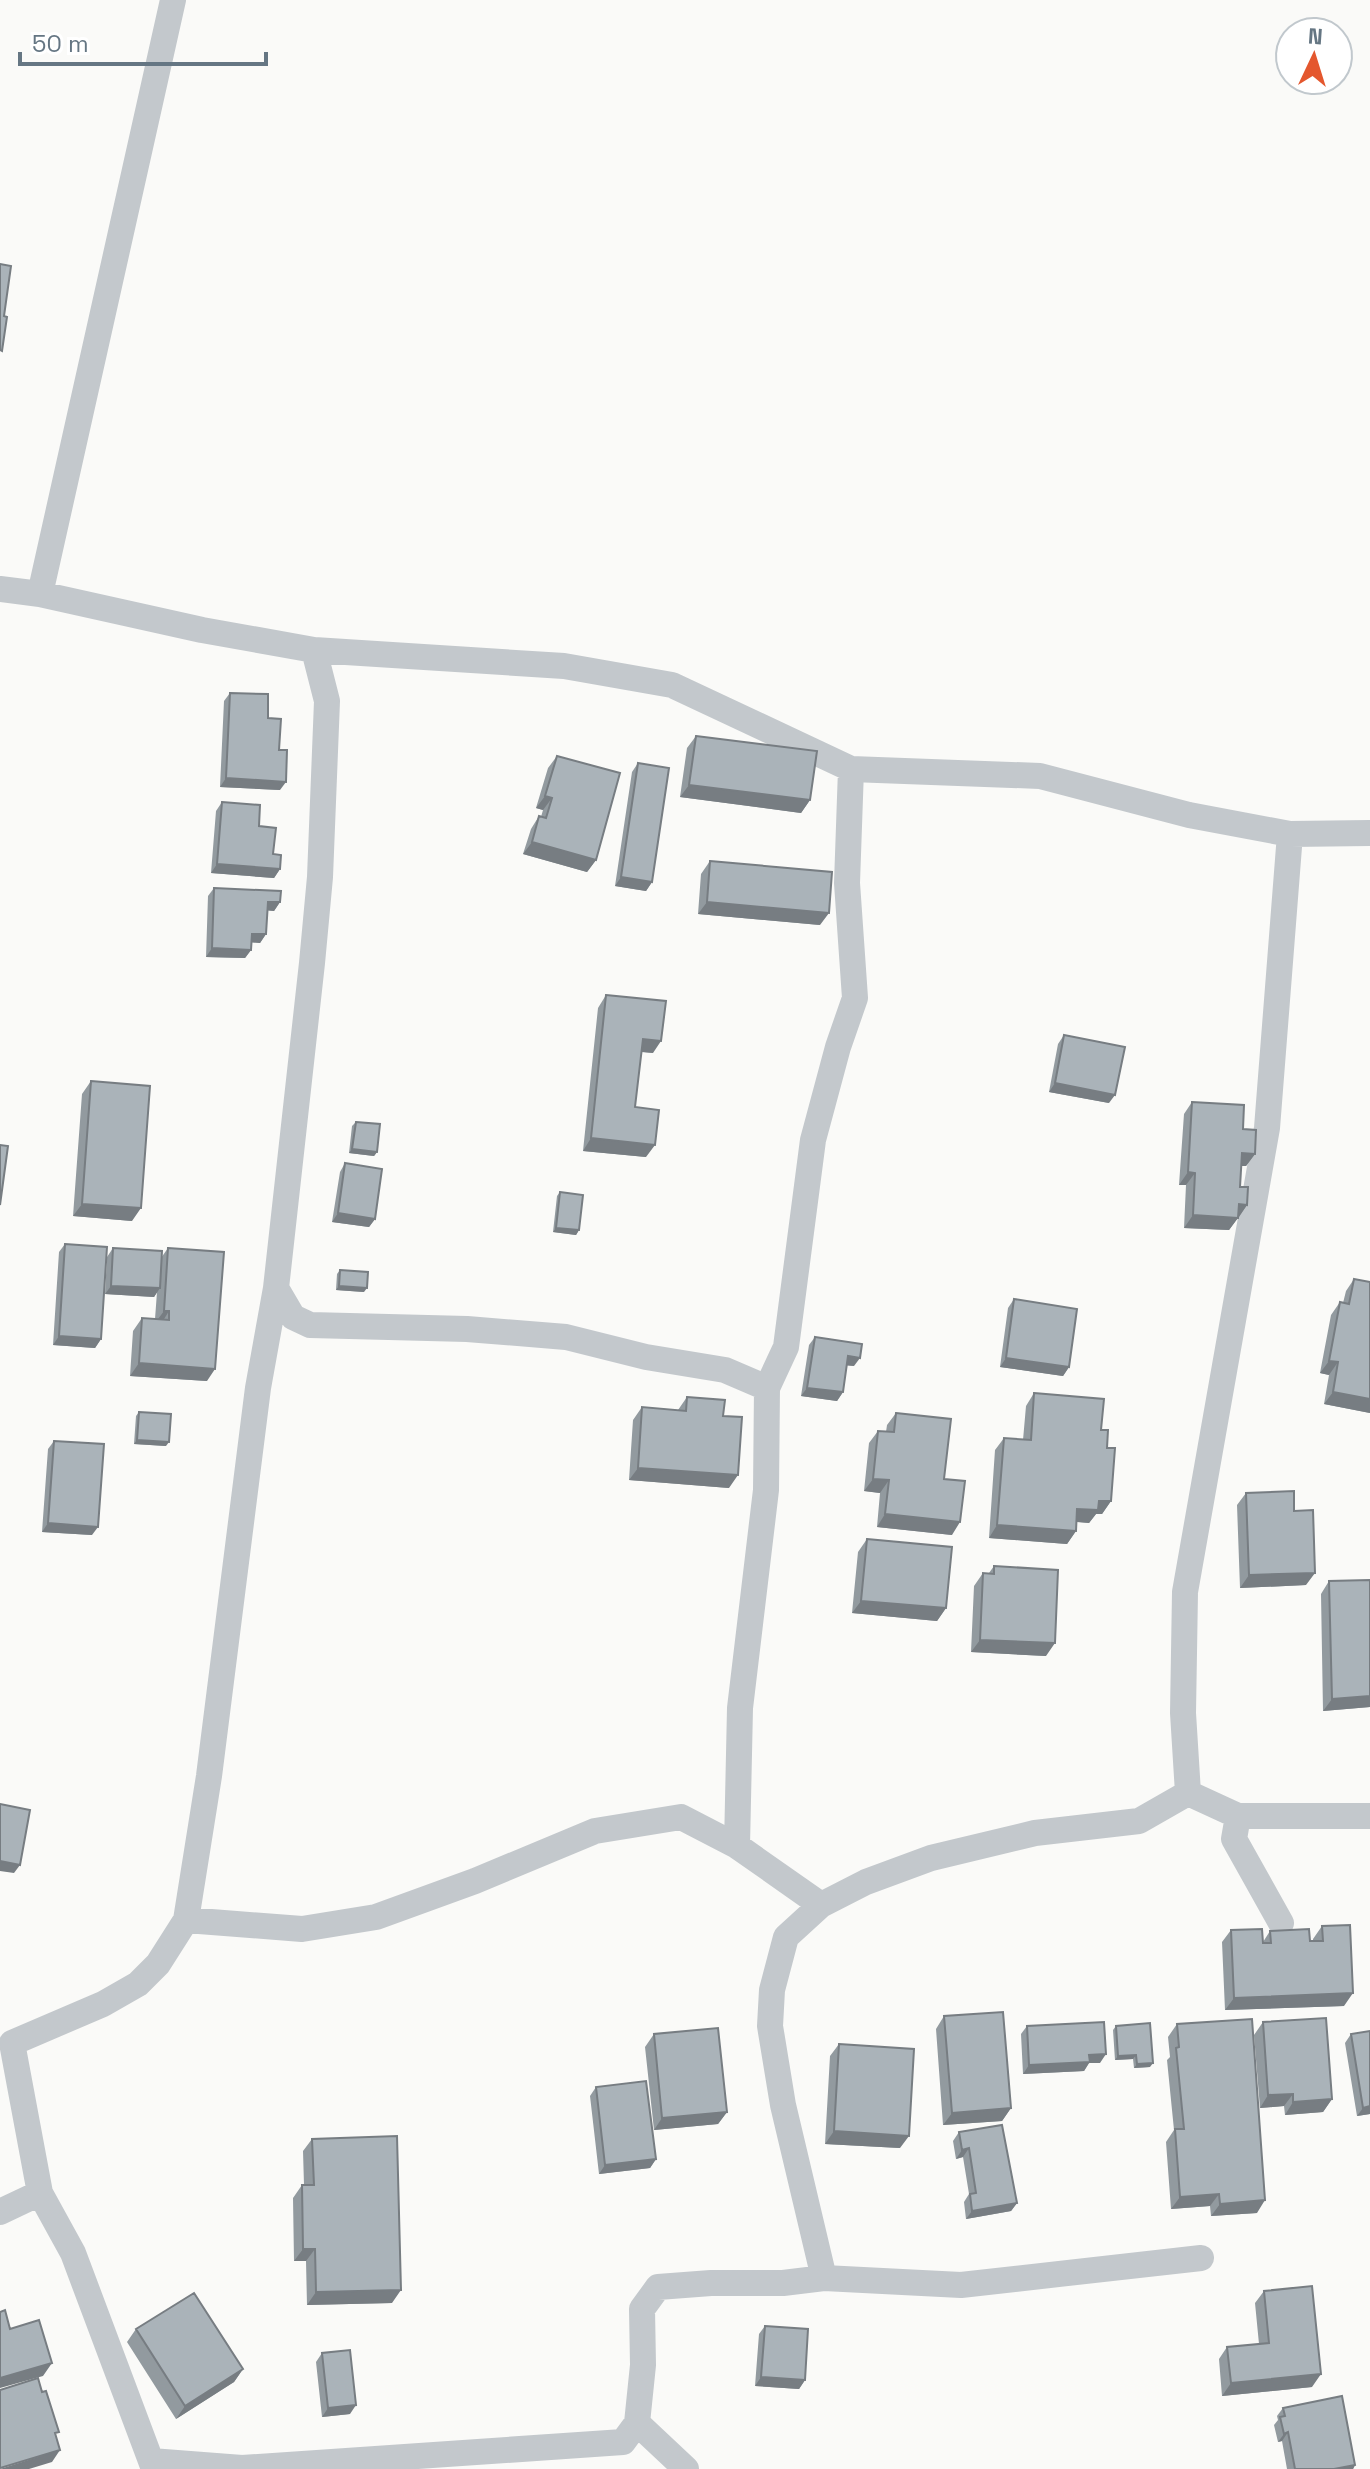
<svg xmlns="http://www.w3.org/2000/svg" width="1370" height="2469" font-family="'Space Grotesk',sans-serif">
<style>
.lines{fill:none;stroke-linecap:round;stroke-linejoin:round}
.minor{stroke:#c3c8cc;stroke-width:26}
.wall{fill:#929a9f}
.shaded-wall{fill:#777d82}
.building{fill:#aab3b9;stroke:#777d82;stroke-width:2}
</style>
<rect width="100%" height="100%" fill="#fafaf8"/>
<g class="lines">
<path class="minor" d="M0,589l40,5 162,36 112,20 13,51 -7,176 -8,86 -36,325 -18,100 -49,388 -23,144 -28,44 -20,20 -35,20 -91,39 28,150 33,60 81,216
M40,594l133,-594
M314,650l250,16 108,19 179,84
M1370,833l-80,1 -23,294 -82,464 -2,121 5,80 50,23h132
M276,1288l17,29 17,8 157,4 99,8 80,20 79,13 42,18 -1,102 -26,218 -3,138
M767,1388l19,-41 27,-207 25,-93 17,-49 -8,-115 4,-114 189,7 149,39 101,19
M1238,1816l-4,23 47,84
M186,1920l116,9 74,-12 99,-36 120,-50 86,-14 56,29 84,59
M0,2212l40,-19
M824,2278l-41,-173 -13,-79 2,-36 14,-53 35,-32 45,-23 65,-24 104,-25 104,-12 49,-28
M637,2423l49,46
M151,2461l91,7 381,-26 14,-19 6,-58 -1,-56 16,-22 53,-4h72l41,-5 137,7 240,-27"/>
</g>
<path class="wall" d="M230,693l49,57 1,40 -60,-3 4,-86z
M696,736l114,64 -9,13 -121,-16 7,-49z
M557,756l39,104 -9,12 -64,-18 8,-25 8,-13 2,1 2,-7 -7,-2 12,-40z
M638,763l14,119 -6,9 -31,-5 17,-114z
M222,802l37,24 21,43 -6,9 -63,-5 5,-62z
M710,861l110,64 -122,-11 3,-40z
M214,888l66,14 -6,9 -7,-1 -1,24 -6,9 -9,-1v8l-6,8 -39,-1 2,-61z
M606,995l47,58 -12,-1 -6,55 11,50 -63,-6 15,-143z
M1064,1035l45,68 -60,-11 9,-48z
M91,1081l41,140 -59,-5 9,-122z
M1192,1102l51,27 12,25 -9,12h-5l-1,21 7,18 -18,25 -45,-2 2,-43h-7l5,-71z
M356,1122l21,30 -3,4 -25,-3 3,-27z
M345,1163l30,56 -6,8 -37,-5 8,-50z
M560,1192l19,38 -3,5 -23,-3 4,-36z
M65,1244l36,95 -6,9 -42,-3 6,-93z
M113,1248l48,10 7,-10 39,133 -77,-5 3,-45 9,-13 13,1 2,-27 -3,5 -49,-3 2,-37z
M340,1270l24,22 -28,-2 1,-16z
M1354,1279l16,134 -46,-9 5,-29 -9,-2 11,-58 9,-13 3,1 3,-12z
M1014,1299l55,68 -6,9 -63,-9 8,-59z
M815,1337l39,29 -8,-1 -3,27 -6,9 -36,-5 8,-51z
M1034,1393l67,37 6,18 4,53 -9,13h-6l-7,9 -13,-1v9l-9,13 -78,-6 6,-88 9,-12 19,2 3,-34z
M687,1397l36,19 6,72 -100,-8 4,-60 9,-13 36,3z
M139,1412l27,34 -32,-2 2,-28z
M896,1413l48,66 8,56 -75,-8 3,-34 -16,-2 5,-48 9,-12 8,1 1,-7z
M54,1441l38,94 -50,-3 6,-83z
M1246,1493l60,92 -66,3 -3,-83z
M867,1539l79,69 -9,13 -85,-8 6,-61z
M994,1566l52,90 -75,-4 3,-66 9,-13h6z
M1370,1580v127l-47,4 -2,-117 8,-13z
M1322,1926l22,80 -119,4 -3,-68 9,-12 32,12 7,-11 43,10v-2z
M944,2016l67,92 -9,13 -59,4 -7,-96z
M1263,2022l69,77 -9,13 -38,3 -1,-9 -24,2 -6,-73z
M1177,2024l80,189 -46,3 -1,-10 -39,3 -5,-67 8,-12 -7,-70 3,-3 -2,-20z
M1027,2026l73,37h-11l-5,8 -61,3 -2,-40z
M1116,2026l34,41 -16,1 -1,-9 -18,1 -2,-30z
M654,2034l73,78 -9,12 -64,6 -9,-83z
M1351,2034l19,80 -13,2 -12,-73z
M839,2044l61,104 -75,-4 5,-88z
M596,2087l60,72 -6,9 -51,6 -9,-78z
M959,2132l58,71 -6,8 -45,8 -2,-17 5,-8 -6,-37 -7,2 -3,-18z
M312,2139l80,164 -85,2 -1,-44h-12l-1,-63 9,-13h2l-1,-34z
M1264,2291l48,96 -90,9 -3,-37 8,-12 32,-3 -4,-41z
M765,2326l40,54 -6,9 -44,-3 4,-52z
M136,2329l107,40 -9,13 -58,37 -49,-77z
M322,2353l28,61 -28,3 -6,-55z
M1283,2408l72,57 -2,4h-66l-5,-28 -4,1 -4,-17 4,-5 -1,-4z"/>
<path class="shaded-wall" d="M226,778l60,4 -6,8 -60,-3z
M689,785l121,15 -9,13 -121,-16z
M545,796l7,2 -9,12 -7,-2z
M532,842l64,18 -9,12 -64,-18z
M217,864l63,5 -6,9 -63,-5z
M621,877l31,5 -6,9 -31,-5z
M268,902h12l-6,9 -12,-1z
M707,902l122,11 -9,12 -122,-11z
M252,934h14l-6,9 -14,-1z
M212,948l39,2 -6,8 -39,-1z
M643,1039l18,2 -8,12 -19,-2z
M1055,1083l60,12 -6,8 -60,-11z
M591,1138l64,7 -9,12 -63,-6z
M352,1149l25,3 -3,4 -25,-3z
M1242,1153l13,1 -9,12h-13z
M1188,1172l7,1 -9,12h-7z
M82,1204l59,4 -9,13 -59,-5z
M1239,1204l8,1 -8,12h-9z
M338,1213l37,6 -6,8 -37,-5z
M1193,1215l45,3 -9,12 -45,-2z
M556,1228l23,2 -3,5 -23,-3z
M111,1286l49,2 -6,9 -49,-3z
M339,1286l28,2 -3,4 -28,-2z
M164,1311h5l-8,13 -6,-1z
M59,1336l42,3 -6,9 -42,-3z
M848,1356l12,2 -6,8 -12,-1z
M1006,1358l63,9 -6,9 -63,-9z
M1329,1361l9,1 -9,13 -9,-2z
M139,1363l76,6 -8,12 -77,-5z
M807,1388l36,4 -6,9 -36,-5z
M1333,1392l37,7v14l-46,-9z
M137,1440l32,2 -3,4 -32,-2z
M638,1468l100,7 -9,13 -100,-8z
M873,1479l16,1 -9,13 -16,-2z
M1099,1501h12l-9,13h-6l-7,9 -20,-2 8,-12z
M885,1514l75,8 -8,13 -75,-8z
M48,1523l50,4 -6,8 -50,-3z
M997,1525l79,6 -9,13 -78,-6z
M1315,1573l-9,12 -66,3 9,-13z
M861,1601l85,7 -9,13 -85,-8z
M980,1640l75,3 -9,13 -75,-4z
M1370,1696v11l-47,4 9,-12z
M0,1861l20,4 -6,8 -14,-2z
M1353,1993l-9,13 -119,4 9,-12z
M1106,2054l-6,9h-11l-5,8 -61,3 6,-9 60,-10z
M1136,2055l-3,4 -18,1 3,-4z
M1153,2063l-3,4 -16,1 3,-4z
M1293,2094l-9,12 -24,2 8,-13z
M1332,2099l-9,13 -38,3 8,-13z
M1370,2106v8l-13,2 6,-8z
M1011,2108l-9,13 -59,4 9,-12z
M727,2112l-9,12 -64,6 8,-12z
M834,2131l75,5 -9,12 -75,-4z
M969,2148l-6,9 -7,2 6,-9z
M656,2159l-6,9 -51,6 6,-9z
M1219,2194l-9,12 -39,3 9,-12z
M1265,2200l-8,13 -46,3 9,-12z
M1017,2203l-6,8 -45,8 6,-8z
M303,2249h12l-9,12h-12z
M401,2290l-9,13 -85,2 9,-13z
M52,2363l-9,13 -43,12v-10z
M243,2369l-9,13 -58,37 9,-13z
M1321,2374l-9,13 -90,9 9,-13z
M761,2377l44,3 -6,9 -44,-3z
M356,2405l-6,9 -28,3 6,-9z
M1288,2432l-6,9 -4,1 6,-8z
M60,2450l-8,12 -23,7h-29z
M1355,2465l-2,4h-19z"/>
<path class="building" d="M0,264l11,2 -7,50 3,1 -5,34 -2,-1z
M230,693l38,1v24l13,1 -2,31h8l-1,32 -60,-4z
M696,736l121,15 -7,49 -121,-15z
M557,756l63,17 -24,87 -64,-18 7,-26 7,2 6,-20 -7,-2z
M638,763l31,5 -17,114 -31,-5z
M222,802l38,3 -1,21 17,2 -3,26 8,1 -1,14 -63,-5z
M710,861l122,11 -3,41 -122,-11z
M214,888l67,3 -1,11h-12l-2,32h-14l-1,16 -39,-2z
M606,995l60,6 -5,40 -18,-2 -8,68 24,3 -4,35 -64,-7z
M1064,1035l61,12 -10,48 -60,-12z
M91,1081l59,5 -9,122 -59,-4z
M1192,1102l52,3 -1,24 13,1 -1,24 -13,-1 -2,34h8l-1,18 -8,-1 -1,14 -45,-3 2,-42 -7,-1z
M356,1122l24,2 -3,28 -25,-3z
M0,1145l8,1 -8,59z
M345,1163l37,6 -7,50 -37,-6z
M560,1192l23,3 -4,35 -23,-2z
M65,1244l42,3 -6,92 -42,-3z
M113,1248l49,3 -2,37 -49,-2z
M168,1248l56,4 -9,117 -76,-6 3,-45 27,2v-9h-5z
M340,1270l28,2 -1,16 -28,-2z
M1354,1279l16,3v117l-37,-7 5,-30 -9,-1 11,-59 9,2z
M1014,1299l63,10 -8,58 -63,-9z
M815,1337l47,7 -2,14 -12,-2 -5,36 -36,-4z
M1034,1393l70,6 -3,31h7l-1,18h8l-4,53h-12l-1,9 -21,-1 -1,22 -79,-6 7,-87 27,2z
M687,1397l38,3 -2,16 19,1 -4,58 -100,-7 4,-61 44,4z
M139,1412l32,2 -2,28 -32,-2z
M896,1413l55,6 -7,60 21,2 -5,41 -75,-8 4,-34 -16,-1 5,-48 16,1z
M54,1441l50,3 -6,83 -50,-4z
M1294,1491v20l19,-1 2,63 -66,2 -3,-82z
M867,1539l85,8 -6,61 -85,-7z
M994,1566l64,4 -3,73 -75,-3 3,-67 11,1z
M1370,1580v116l-38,3 -3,-118z
M0,1804l30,6 -10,55 -20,-4z
M1350,1925l3,68 -119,5 -3,-68 31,-1 1,14h8l-1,-12 39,-2 1,12h13l-1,-15z
M1003,2012l8,96 -59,5 -8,-97z
M1326,2018l6,81 -39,3v-8l-25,1 -5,-73z
M1252,2019l13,181 -45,4 -1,-10 -39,3 -5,-68h9l-8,-81 3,-1 -2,-23z
M1104,2022l2,32 -17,1 1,7 -61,3 -2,-39z
M1150,2023l3,40 -16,1 -1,-9 -18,1 -2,-30z
M718,2028l9,84 -65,6 -8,-84z
M1370,2031v75l-7,2 -12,-74z
M839,2044l75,5 -5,87 -75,-5z
M646,2081l10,78 -51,6 -9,-78z
M1002,2125l15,78 -45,8 -2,-17 6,-1 -7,-45 -7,2 -3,-18z
M397,2136l4,154 -85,2 -1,-43h-12l-1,-64h12l-2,-46z
M1312,2286l9,88 -90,9 -4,-36 42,-4 -5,-52z
M194,2293l49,76 -58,37 -49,-77z
M5,2310l5,19 29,-9 13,43 -52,15v-66z
M765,2326l43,3 -3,51 -44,-3z
M350,2350l6,55 -28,3 -6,-55z
M38,2378l4,14 4,-1 13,41 -4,1 5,17 -60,18v-78z
M1342,2396l13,69 -21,4h-39l-7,-37 -4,2 -4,-17 5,-1 -2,-8z"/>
<g transform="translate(1314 56) rotate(4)"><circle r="38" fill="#ffffff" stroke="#c1c8cd" stroke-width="2"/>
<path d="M0-6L14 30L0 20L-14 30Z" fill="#e4572e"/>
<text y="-12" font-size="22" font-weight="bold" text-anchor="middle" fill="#657683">N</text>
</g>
<path d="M20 52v12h246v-12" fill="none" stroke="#657683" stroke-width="4"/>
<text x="32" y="52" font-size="24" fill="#657683" stroke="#ffffff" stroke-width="6" paint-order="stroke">50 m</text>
</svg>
